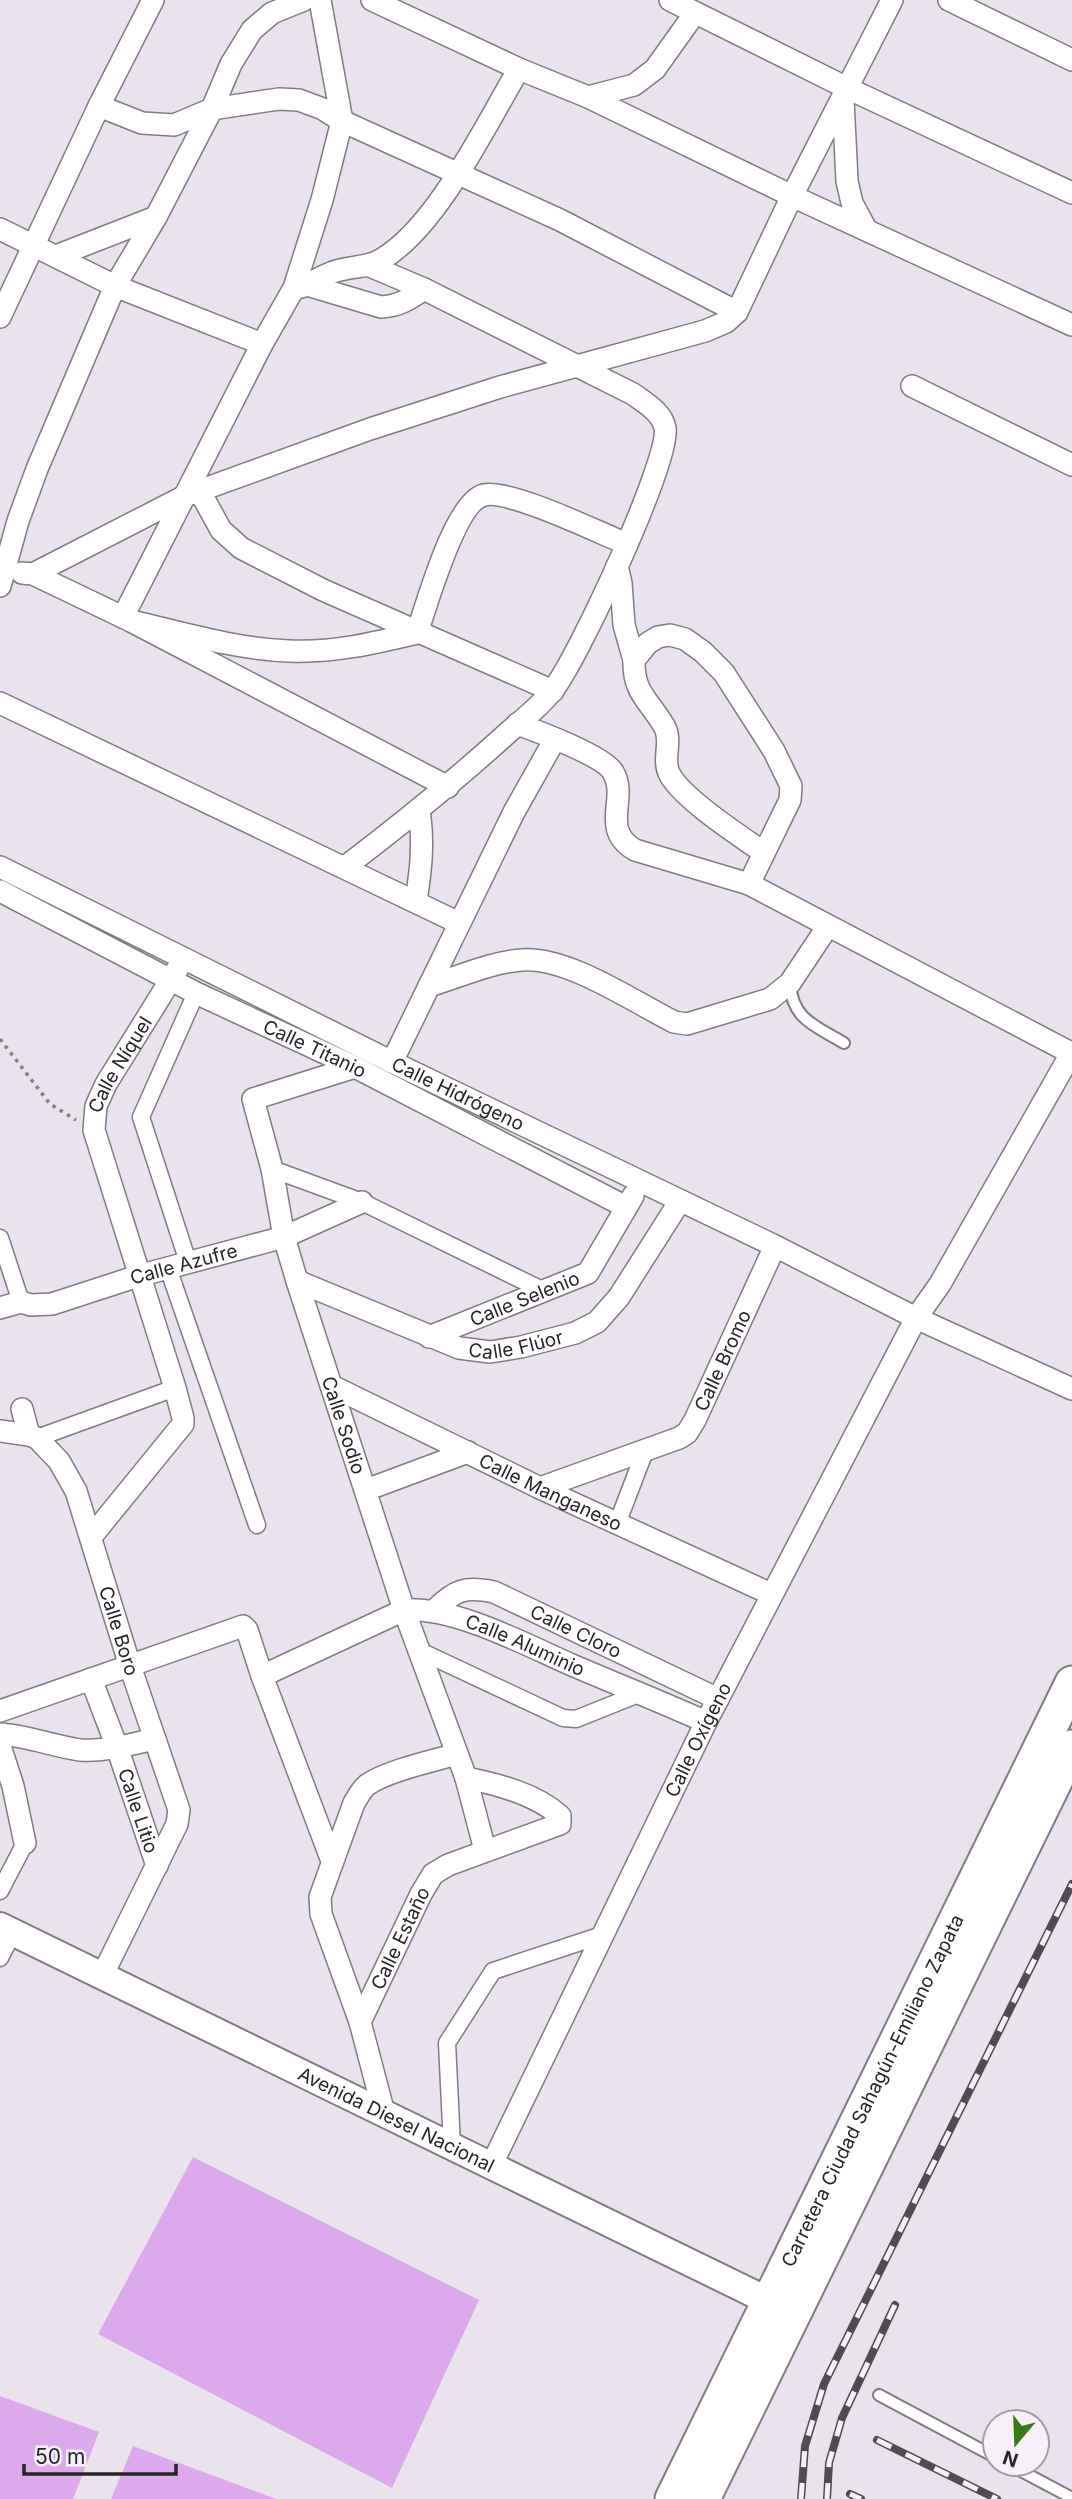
<svg xmlns="http://www.w3.org/2000/svg" width="1072" height="2499" font-family="Inter,sans-serif">
<style>
.park{fill:#dca9ed}
.lines{fill:none;stroke-linecap:round;stroke-linejoin:round}
.service-casing{stroke:#817b83;stroke-width:14}
.pedestrian-casing{stroke:#817b83;stroke-width:19}
.minor-casing{stroke:#817b83;stroke-width:24}
.tertiary-casing{stroke:#817b83;stroke-width:30}
.primary-casing{stroke:#817b83;stroke-width:37}
.path{stroke:#847f86;stroke-width:3.5;stroke-dasharray:3.5 5;stroke-linecap:butt}
.service{stroke:#fff;stroke-width:10}
.pedestrian{stroke:#fff;stroke-width:16}
.minor{stroke:#fff;stroke-width:21}
.tertiary{stroke:#fff;stroke-width:26}
.primary{stroke:#fff;stroke-width:33}
.rail-casing{stroke:#504c51;stroke-width:8}
.rail{stroke:#f7f0f9;stroke-width:5;stroke-dasharray:16;stroke-linecap:butt}
.labels{text-anchor:middle;dominant-baseline:central;stroke-width:7;stroke-linejoin:round;paint-order:stroke}
.street-label{font-size:19px;fill:#282529;stroke:#f7f0f9}
</style>
<rect width="100%" height="100%" fill="#eae2ec"/>
<path class="park" d="M193,2157l286,143 -87,188 -294,-154z
M0,2396l99,36 -26,67h-73z
M133,2446l143,53h-165z"/>
<g class="lines">
<defs>
<path id="service" d="M790,983c2,37 26,43 54,60
M879,2395l116,62
M1008,2464l64,34"/>
<path id="pedestrian" d="M272,1169l90,33 180,88
M0,1238l21,64
M188,1262l-47,-145 55,-124
M168,1268l89,257
M37,1438l138,-50
M617,1524l28,-73
M418,1650l145,68 13,1 65,-26
M0,1891l25,-48
M0,1958l13,-26
M452,2146l-5,-103 46,-72 109,-36"/>
<g id="minor">
<path d="M372,0l147,69 69,28 204,99 280,129"/>
<path d="M670,0l177,88 225,105"/>
<path d="M949,0l123,60"/>
<path d="M588,97l46,-12 21,-16 40,-56"/>
<path d="M843,99l4,82 5,22 14,26"/>
<path d="M99,106l43,17 32,2 38,-16 67,-10 20,1 24,9 19,12 218,99 177,92"/>
<path d="M0,229l115,57 147,58"/>
<path d="M56,256l100,-39"/>
<path d="M307,285c9,-5 19,-11 29,-14 16,-5 32,-3 46,-12 55,-32 104,-135 137,-190"/>
<path d="M301,287l6,-2 74,22c18,-1 29,-8 43,-18"/>
<path d="M0,317l99,-211 54,-106"/>
<path d="M912,386l160,79"/>
<path d="M199,490l22,40 20,18 82,42 230,101"/>
<path d="M617,566l4,17 3,42 10,35 14,-17 10,-6 12,-2 15,4 18,13 21,21 50,78 17,35 -1,14 -41,84"/>
<path d="M22,573l11,1 98,47 317,166"/>
<path d="M33,574l152,-78 185,-67 130,-42 205,-56 21,-9 11,-10 55,-116 100,-196"/>
<path d="M0,586l18,-65 19,-52 78,-183 41,-69 56,-108 19,-45 21,-34 20,-17 32,-13"/>
<path d="M123,617l139,-273 32,-56 28,-88 20,-79 -22,-121"/>
<path d="M131,621c52,12 105,28 158,30 44,2 86,-8 128,-18 10,-29 38,-131 67,-138 26,-6 115,38 143,49"/>
<path d="M634,660c-1,33 15,40 30,66 9,14 -2,32 5,47 11,24 71,63 94,79"/>
<path d="M0,703l459,220"/>
<path d="M517,724c20,7 87,32 96,48 16,26 -14,57 22,78l114,34 322,169"/>
<path id="s1" d="M0,867l392,195 383,184 141,72 156,71"/>
<path d="M345,867c54,-41 106,-83 157,-129 16,-15 36,-29 50,-47 24,-28 119,-232 113,-263 -3,-16 -20,-25 -32,-34l-209,-105 -54,-23"/>
<path id="s2" d="M0,891l196,102 159,74 271,140"/>
<path d="M416,901c5,-32 8,-59 3,-90"/>
<path d="M429,986c30,-9 62,-24 93,-26 45,-4 112,42 152,62l13,2 83,-25 20,-16 38,-57"/>
<path d="M392,1062l122,-250 41,-73"/>
<path id="s3" d="M355,1067l-102,32 19,70 12,68 13,44 107,329 62,168 19,72"/>
<path id="s4" d="M297,1281l162,67 31,4 31,-5 54,-14 22,-11 22,-25 61,-96"/>
<path id="s5" d="M0,1308l21,-6 10,3 21,-1 86,-28 146,-39 78,-35"/>
<path id="s6" d="M429,1337l159,-64 45,-77"/>
<path id="s7" d="M332,1386l208,102 231,106"/>
<path id="s8" d="M22,1409l7,26 8,3 22,23 17,30 54,175 49,144 -2,14 -75,152"/>
<path d="M0,1431l29,4"/>
<path id="s9" d="M540,1488l139,-50 8,-5 8,-13 80,-174"/>
<path d="M366,1490l102,-38"/>
<path id="s10" d="M91,1537l92,-113v-6l-8,-30 -81,-258 2,-24 10,-22 72,-116"/>
<path id="s11" d="M434,1611c20,-21 31,-25 60,-19l224,107"/>
<path id="s12" d="M262,1676l142,-66c52,-3 120,34 168,55 44,19 90,37 134,57"/>
<path id="s13" d="M91,1679l26,68 40,119"/>
<path d="M0,1711l243,-85 4,4 15,46 70,185"/>
<path d="M0,1734c28,2 53,12 80,16 25,2 51,-6 75,-11"/>
<path d="M0,1746l13,40 12,57"/>
<path id="s14" d="M360,2022l61,-128 12,-20 15,-9 112,-41v-8c-24,-22 -63,-32 -94,-38"/>
<path d="M384,2113l-24,-91 -39,-108 -1,-17 34,-94c4,-6 7,-13 13,-18 19,-14 66,-24 90,-31"/>
<path id="s15" d="M491,2166l215,-444 210,-404 24,-34 132,-232"/>
</g>
<g id="tertiary">
<path id="s16" d="M0,1926l785,383"/>
</g>
<g id="primary">
<path id="s17" d="M672,2499l400,-816"/>
<path d="M703,2499l369,-752"/>
</g>
</defs>
<use href="#service" class="service-casing"/>
<use href="#pedestrian" class="pedestrian-casing"/>
<use href="#minor" class="minor-casing"/>
<use href="#tertiary" class="tertiary-casing"/>
<use href="#primary" class="primary-casing"/>
<path class="path" d="M0,1039l50,65 26,16"/>
<use href="#service" class="service"/>
<use href="#pedestrian" class="pedestrian"/>
<use href="#minor" class="minor"/>
<use href="#tertiary" class="tertiary"/>
<use href="#primary" class="primary"/>
<defs>
<path id="rail" d="M877,2440l120,59
M850,2494l11,5
M801,2499l4,-53 19,-62 248,-500
M827,2499l2,-36 13,-45 53,-113"/>
</defs>
<use href="#rail" class="rail-casing"/>
<use href="#rail" class="rail"/>
</g>
<g class="labels">
<g class="street-label">
<text stroke="none"><textPath href="#s2" startOffset="352">Calle Titanio</textPath></text>
<text stroke="none"><textPath href="#s10" startOffset="525">Calle Níquel</textPath></text>
<text stroke="none"><textPath href="#s1" startOffset="511">Calle Hidrógeno</textPath></text>
<text stroke="none"><textPath href="#s5" startOffset="191">Calle Azufre</textPath></text>
<text stroke="none"><textPath href="#s6" startOffset="103">Calle Selenio</textPath></text>
<text stroke="none"><textPath href="#s4" startOffset="233">Calle Flúor</textPath></text>
<text stroke="none"><textPath href="#s9" startOffset="238">Calle Bromo</textPath></text>
<text stroke="none"><textPath href="#s3" startOffset="446">Calle Sodio</textPath></text>
<text stroke="none"><textPath href="#s7" startOffset="243">Calle Manganeso</textPath></text>
<text stroke="none"><textPath href="#s11" startOffset="158">Calle Cloro</textPath></text>
<text stroke="none"><textPath href="#s8" startOffset="248">Calle Boro</textPath></text>
<text stroke="none"><textPath href="#s12" startOffset="284">Calle Aluminio</textPath></text>
<text stroke="none"><textPath href="#s15" startOffset="474">Calle Oxígeno</textPath></text>
<text stroke="none"><textPath href="#s13" startOffset="140">Calle Litio</textPath></text>
<text stroke="none"><textPath href="#s14" startOffset="93">Calle Estaño</textPath></text>
<text stroke="none"><textPath href="#s17" startOffset="455">Carretera Ciudad Sahagún-Emiliano Zapata</textPath></text>
<text stroke="none"><textPath href="#s16" startOffset="441">Avenida Diesel Nacional</textPath></text>
</g>
</g>
<g transform="translate(1016 2443) rotate(199)"><circle r="33" fill="#f7f0f9" stroke="#a49fa6" stroke-width="2"/>
<path d="M0-5L12 26L0 18L-12 26Z" fill="#3a7b19"/>
<text y="-10" font-size="19" font-weight="bold" text-anchor="middle" fill="#282529">N</text>
</g>
<path d="M24 2464v10h152v-10" fill="none" stroke="#282529" stroke-width="3.5"/>
<text x="35" y="2464" font-size="21" fill="#282529" stroke="#f7f0f9" stroke-width="5" paint-order="stroke">50 m</text>
</svg>
